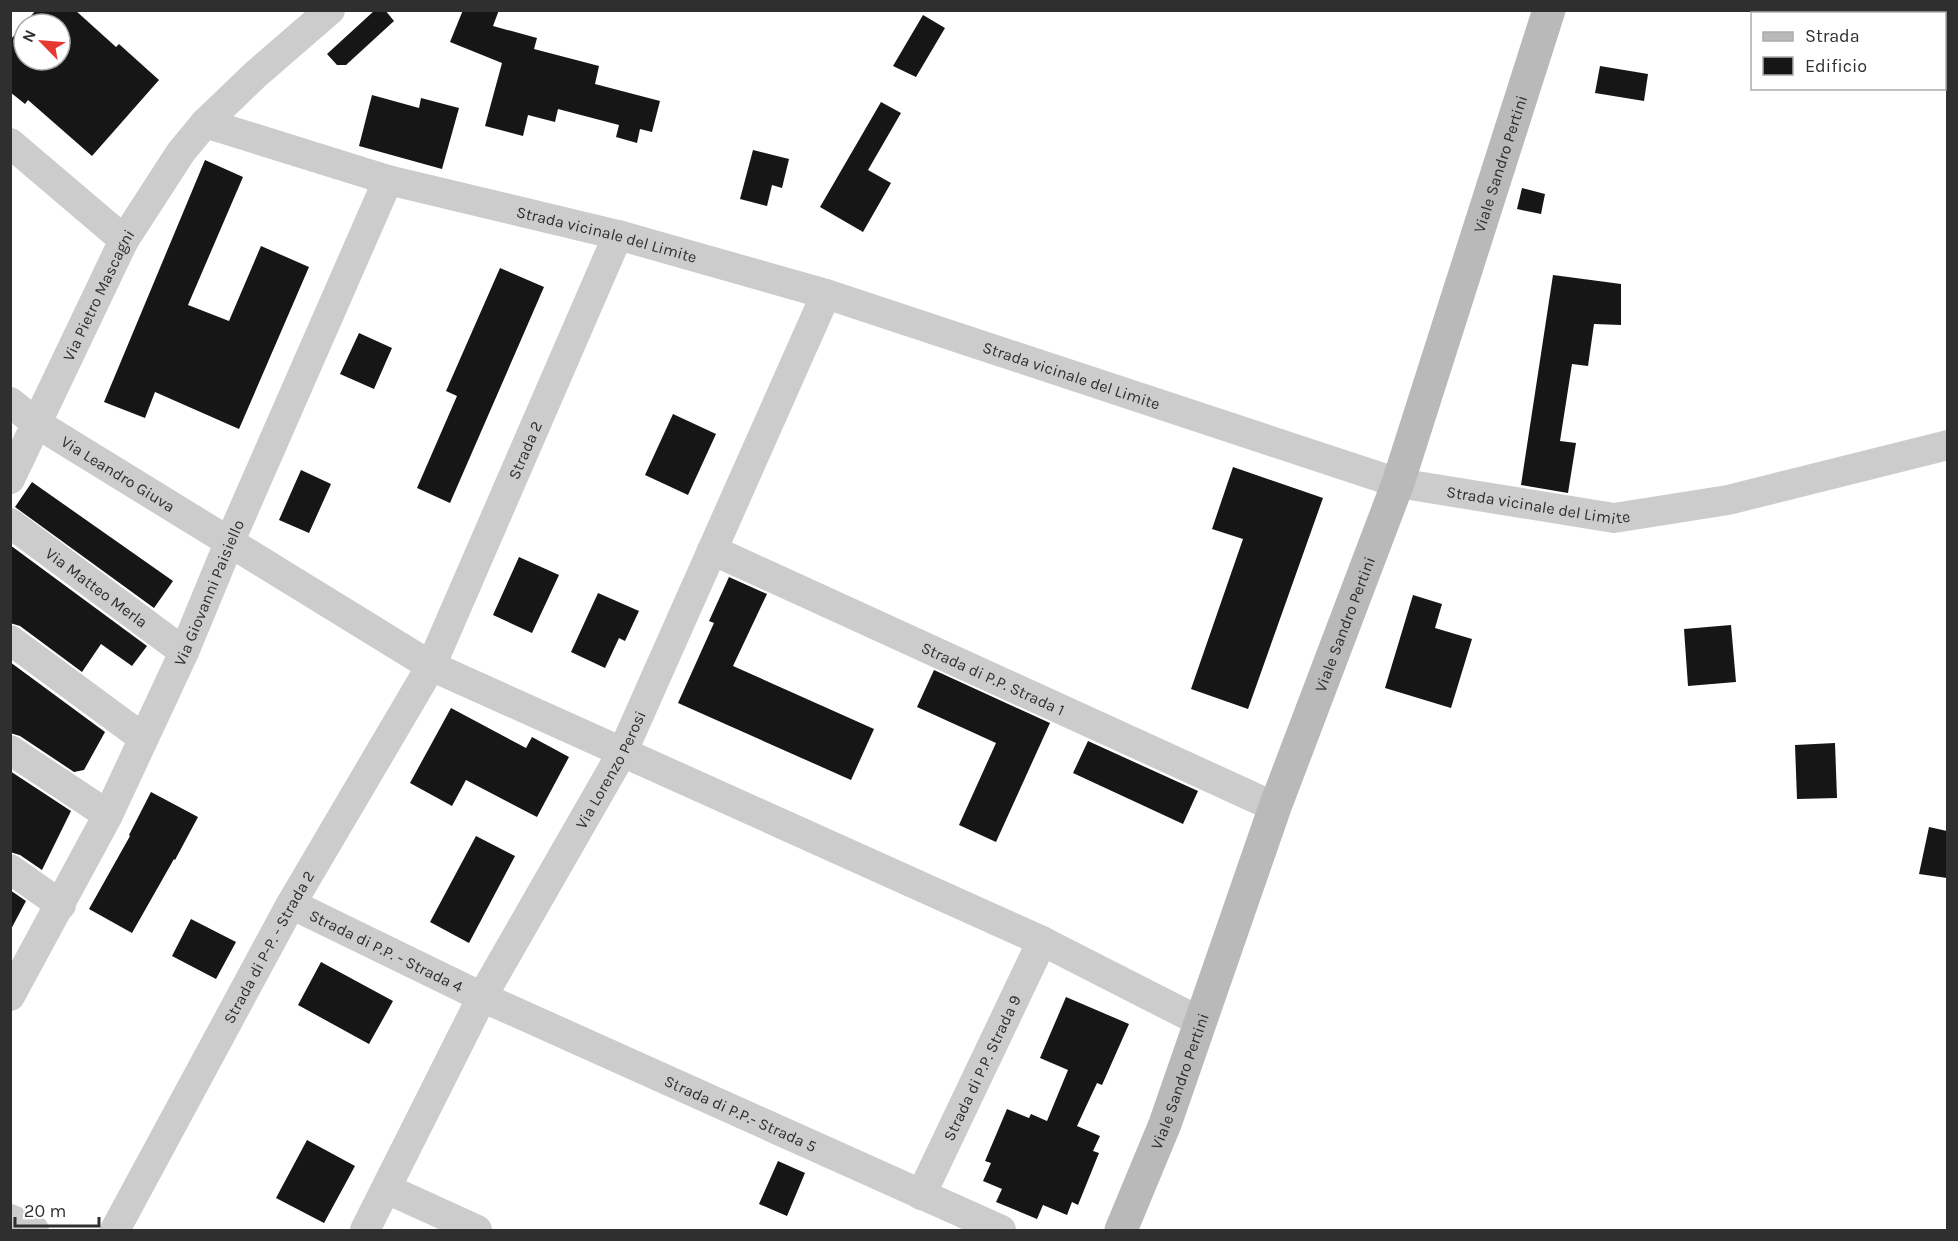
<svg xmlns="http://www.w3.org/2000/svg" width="1958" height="1241" font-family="Karla,sans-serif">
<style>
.building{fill:#161616}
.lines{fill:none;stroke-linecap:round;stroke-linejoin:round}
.street{stroke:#ccc;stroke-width:30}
.secondary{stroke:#b9b9b9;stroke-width:33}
.labels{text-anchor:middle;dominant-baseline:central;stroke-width:6;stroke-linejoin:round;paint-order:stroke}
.street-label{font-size:16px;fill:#2f2f2f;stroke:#fff}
</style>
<rect width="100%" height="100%" fill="#fff"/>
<path class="building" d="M36,10h39l41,37 3,-3 40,36 -67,76 -64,-56 -3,4 -15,-12v-52l14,-16v36h36v-36h-36z
M375,10h10l9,11 -48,44h-9l-10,-11z
M463,10h36l-6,16 44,12 -3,11 65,17 -4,18 65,17 -8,31 -12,-3 -3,14 -21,-6 3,-12 -61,-16 -3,13 -27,-7 -5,21 -38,-10 17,-63 -52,-21z
M923,15l22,13 -29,49 -23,-11z
M1600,66l48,8 -4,27 -49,-8z
M372,95l47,13 2,-10 38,10 -17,61 -83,-23z
M881,102l20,11 -33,57 23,13 -28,49 -43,-25z
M753,150l36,9 -7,29 -10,-3 -5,21 -27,-7z
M205,160l38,17 -55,128 41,16 32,-75 48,21 -70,162 -84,-37 -10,26 -41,-16z
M1522,188l23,6 -4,20 -24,-5z
M500,268l44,19 -94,216 -33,-15 40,-92 -11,-5z
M1553,275l68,9v41l-27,-1 -6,42 -16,-2 -12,77 16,2 -8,50 -47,-8z
M359,333l33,15 -18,41 -34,-15z
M673,414l43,20 -28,61 -43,-20z
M1233,467l90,31 -75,211 -57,-20 52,-150 -31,-10z
M301,470l30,14 -22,49 -30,-13z
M32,482l141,99 -19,27 -139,-101z
M10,545l137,101 -15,20 -31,-22 -19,28 -62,-46 -10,-3z
M519,557l40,18 -27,58 -39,-18z
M729,577l38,17 -34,72 141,63 -23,51 -173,-77 36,-80 -5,-2z
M598,593l41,18 -14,30 -6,-3 -14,30 -34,-16z
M1413,595l29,9 -7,24 37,11 -21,69 -66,-20z
M1731,625l5,57 -48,4 -4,-57z
M10,662l95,70 -21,38 -10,2 -54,-36 -10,-3z
M934,670l116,53 -54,119 -37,-17 37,-82 -79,-36z
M451,708l75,40 6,-11 37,20 -32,60 -71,-37 -14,26 -42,-23z
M1088,741l110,50 -15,33 -110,-51z
M1835,743l2,55 -40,1 -2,-54z
M10,771l61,40 -29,59 -22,-15 -10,-3z
M151,792l47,25 -23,43 -1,-1 -42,74 -43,-24 41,-73 -1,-1z
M1929,827l18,4v47l-28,-4z
M476,836l39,20 -46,87 -39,-21z
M10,890l16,11 -16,30z
M191,919l45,23 -20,37 -44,-23z
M321,962l72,39 -24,43 -71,-39z
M1066,997l63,27 -27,61 -5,-2 -20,43 23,10 -7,15 6,2 -21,52 -6,-3 -5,13 -24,-10 -6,14 -41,-17 6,-13 -19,-8 8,-18 -6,-2 22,-52 22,9 2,-4 16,7 21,-51 -28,-12z
M307,1140l48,26 -31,57 -48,-25z
M778,1161l27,12 -18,43 -28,-12z"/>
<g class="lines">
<g class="street">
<path id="s1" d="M205,123l183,57 230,55 208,59 572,189 216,35 114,-18 220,-55"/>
<path d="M10,143l114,97"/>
<path id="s2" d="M10,402l26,21 395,243 611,275 159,81"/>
<path id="s3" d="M10,479l114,-239 57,-88 24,-29 50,-48 75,-65"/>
<path id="s4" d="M10,523l174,129"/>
<path id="s5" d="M712,550l563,257"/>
<path d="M10,640l133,98"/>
<path d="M10,750l98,65"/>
<path d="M10,869l51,36"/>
<path id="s6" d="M291,904l191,93 519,233"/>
<path id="s7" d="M10,996l98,-181 76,-163 45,-109 159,-363"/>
<path d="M387,1189l90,41"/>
<path id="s8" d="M921,1195l121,-254"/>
<path d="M10,1219l24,11"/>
<path id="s9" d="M115,1230l176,-326 140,-238 187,-431"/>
<path id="s10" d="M365,1230l117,-233 141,-246 203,-457"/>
</g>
<path class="secondary" id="s11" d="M1121,1230l44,-106 110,-317 123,-324 151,-473"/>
</g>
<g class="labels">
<g class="street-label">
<text stroke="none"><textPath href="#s11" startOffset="1132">Viale Sandro Pertini</textPath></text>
<text stroke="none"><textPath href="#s1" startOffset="417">Strada vicinale del Limite</textPath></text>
<text stroke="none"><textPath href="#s3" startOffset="204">Via Pietro Mascagni</textPath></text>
<text stroke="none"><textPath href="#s1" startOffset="903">Strada vicinale del Limite</textPath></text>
<text stroke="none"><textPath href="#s9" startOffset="882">Strada 2</textPath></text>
<text stroke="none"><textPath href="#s2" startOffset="130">Via Leandro Giuva</textPath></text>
<text stroke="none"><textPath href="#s1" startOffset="1389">Strada vicinale del Limite</textPath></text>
<text stroke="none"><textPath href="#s4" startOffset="108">Via Matteo Merla</textPath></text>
<text stroke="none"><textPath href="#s7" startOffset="450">Via Giovanni Paisiello</textPath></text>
<text stroke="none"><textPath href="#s11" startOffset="646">Viale Sandro Pertini</textPath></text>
<text stroke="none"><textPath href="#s5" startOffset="309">Strada di P.P. Strada 1</textPath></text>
<text stroke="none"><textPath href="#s10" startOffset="522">Via Lorenzo Perosi</textPath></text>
<text stroke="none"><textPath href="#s9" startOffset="322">Strada di P-P. - Strada 2</textPath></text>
<text stroke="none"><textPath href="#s6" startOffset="106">Strada di P.P. - Strada 4</textPath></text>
<text stroke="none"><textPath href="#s8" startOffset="141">Strada di P.P. Strada 9</textPath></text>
<text stroke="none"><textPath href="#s11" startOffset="160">Viale Sandro Pertini</textPath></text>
<text stroke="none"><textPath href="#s6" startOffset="496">Strada di P.P.- Strada 5</textPath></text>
</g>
</g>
<rect width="1958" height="1241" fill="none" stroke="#2f2f2f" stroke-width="24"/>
<rect x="1751" y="12" width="195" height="78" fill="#ffffff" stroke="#acacac" stroke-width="1.5"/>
<rect x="1763" y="32" width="30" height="9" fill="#b9b9b9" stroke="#acacac" stroke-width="1.5"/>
<text x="1805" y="42" font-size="18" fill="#2f2f2f">Strada</text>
<rect x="1763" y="57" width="30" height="18" fill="#161616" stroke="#acacac" stroke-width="1.5"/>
<text x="1805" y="72" font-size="18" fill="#2f2f2f">Edificio</text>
<g transform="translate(42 42) rotate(295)"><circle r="28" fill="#ffffff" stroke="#acacac" stroke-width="1.5"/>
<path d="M0-4.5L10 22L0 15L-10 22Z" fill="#e63731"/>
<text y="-9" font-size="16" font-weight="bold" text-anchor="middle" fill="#2f2f2f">N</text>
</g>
<path d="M15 1217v9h84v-9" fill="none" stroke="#2f2f2f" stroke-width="3"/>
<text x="24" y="1217" font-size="18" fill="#2f2f2f" stroke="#ffffff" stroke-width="4.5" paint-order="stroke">20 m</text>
</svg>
